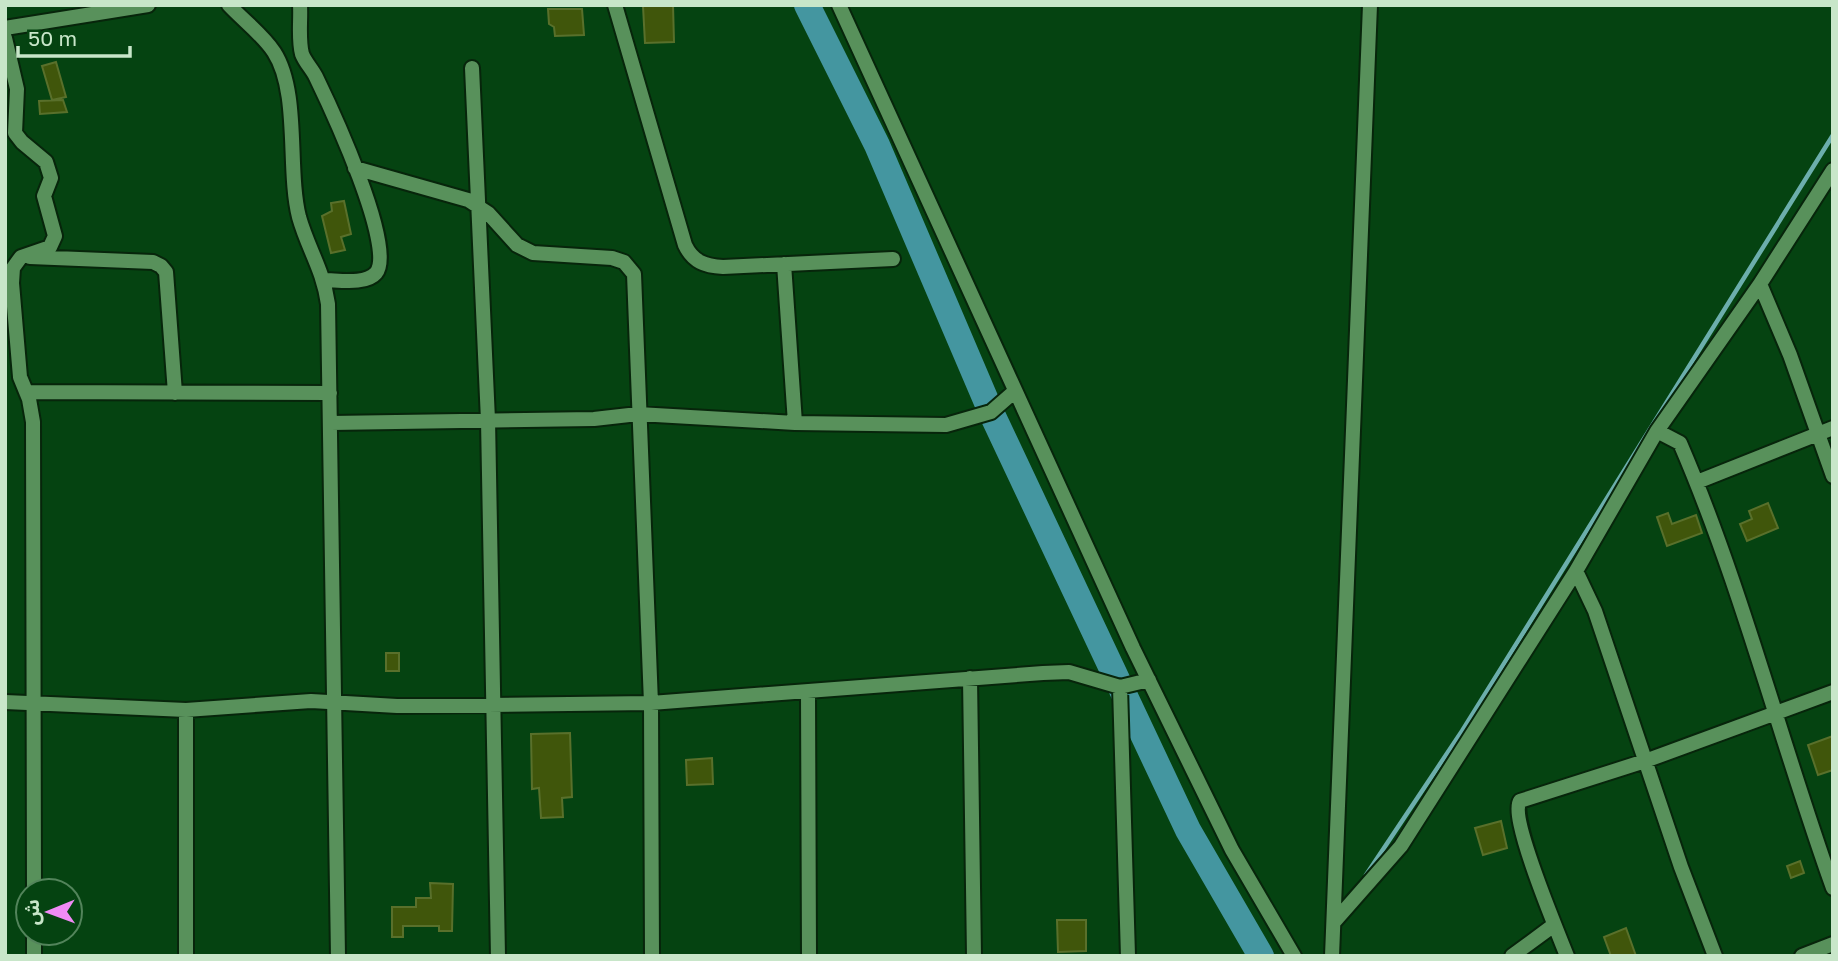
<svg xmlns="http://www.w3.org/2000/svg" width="1838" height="961" font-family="'Golos Text','Noto Sans Arabic',sans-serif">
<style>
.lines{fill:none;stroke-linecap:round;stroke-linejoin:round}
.stream{stroke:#6caeac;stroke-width:4.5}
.river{stroke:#4496a0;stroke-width:26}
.building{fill:#40560b;stroke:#59702b;stroke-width:2}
.minor-casing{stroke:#07250b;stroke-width:18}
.minor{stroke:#58915b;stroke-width:14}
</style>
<rect width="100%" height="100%" fill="#054311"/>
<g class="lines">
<path class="stream" d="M1366,875l96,-144 371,-596"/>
<path class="river" d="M807,5l70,140 114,267 197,418 73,126"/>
</g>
<path class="building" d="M673,5l1,37 -29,1 -2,-37z
M548,9h34l2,26 -29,1 -1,-9 -5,-3z
M56,62l10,35 -14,3 -10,-34z
M63,100l4,12 -27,2 -1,-13z
M344,201l7,33 -10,3 4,13 -14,3 -9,-37 10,-5 -1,-8z
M1768,503l10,25 -31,13 -7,-17 12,-5 -3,-8z
M1668,513l4,11 24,-9 6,18 -35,13 -10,-29z
M386,653h13v18h-13z
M570,733l2,64 -10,1 1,19 -22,1 -2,-30 -7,1 -1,-55z
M1833,736v34l-15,5 -10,-30z
M712,758l1,26 -26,1 -1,-25z
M1501,821l6,27 -24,7 -8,-27z
M1800,861l4,12 -13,5 -4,-12z
M430,883l23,1 -1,47h-13v-5h-36v11h-11v-30h24v-9h15z
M1057,920h29v31l-28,1z
M1626,928l10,28h-25l-7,-19z"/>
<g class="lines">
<defs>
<path id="minor" d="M229,5c14,15 34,30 45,47 26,40 13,118 25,165 9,32 24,52 29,87l10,652
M300,5c1,15 -2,34 2,49 3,8 10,15 14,23 14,29 81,172 60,196 -10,12 -38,7 -52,7
M615,5l70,240c8,17 20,21 38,22l170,-8
M839,5l294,643 99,202 62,106
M5,28l143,-23
M5,38l12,51 -2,44 7,9 24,20 5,16 -7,18 11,40 -5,11 -29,10 -8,11 -1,15 8,94 9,22 4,23 1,469
M472,68l16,352 10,536
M355,168l113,32 20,13 29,32 16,8 79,5 12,4 10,12 17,429 1,253
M30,257l123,5 8,4 5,6 9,121
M784,264l11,159
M1760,284l30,71 43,121
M26,392l304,1
M331,423l263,-4 44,-5 157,9 151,2 45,-13 24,-21
M1657,431l23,12c62,144 100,297 153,445
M1697,482l136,-54
M1576,571l19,40 86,256 34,89
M970,678l4,278
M1120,687l8,269
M808,693l1,263
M5,702l181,8 125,-9 86,5 254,-3 392,-30 26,-1 51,15 29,-7
M1335,921l66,-75 175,-275 81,-140 103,-147 73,-114
M34,933v23
M186,956v-246
M1332,956l38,-951
M1512,956l42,-31
M1567,956c-9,-23 -58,-139 -47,-155l125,-40 188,-69
M1802,956l31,-12"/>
</defs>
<use href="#minor" class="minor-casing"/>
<use href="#minor" class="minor"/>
</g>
<rect width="1838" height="961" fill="none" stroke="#c8e6c9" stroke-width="14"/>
<g transform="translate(49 912) rotate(269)"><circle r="33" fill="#054311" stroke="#53845b" stroke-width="2"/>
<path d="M0-5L12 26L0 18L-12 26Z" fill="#f08bf5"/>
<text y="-10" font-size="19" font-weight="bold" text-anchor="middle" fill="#c8e6c9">ش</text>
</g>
<path d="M18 46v10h112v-10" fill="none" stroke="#c8e6c9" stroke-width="3.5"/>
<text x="28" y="46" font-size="21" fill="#c8e6c9" stroke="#054311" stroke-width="5" paint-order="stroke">50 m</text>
</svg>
